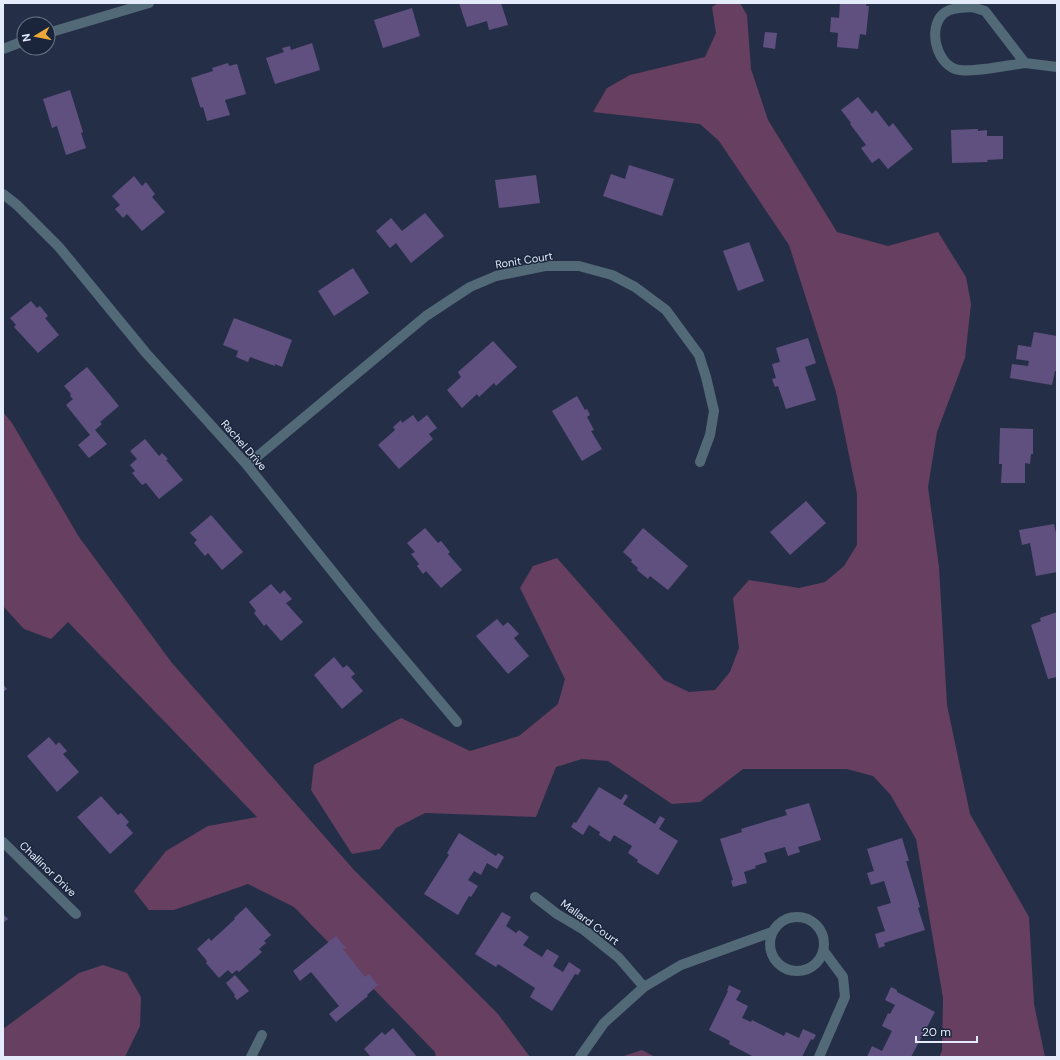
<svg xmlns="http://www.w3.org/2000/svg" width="1060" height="1060" font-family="'DM Sans',sans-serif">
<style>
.green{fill:#673f60}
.building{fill:#605080}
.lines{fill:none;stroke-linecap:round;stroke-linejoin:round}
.minor{stroke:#526a77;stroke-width:10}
.labels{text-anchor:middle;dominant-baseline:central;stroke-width:3;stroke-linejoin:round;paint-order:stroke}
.street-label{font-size:11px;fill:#e4ecfc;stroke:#1a253c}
</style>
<rect width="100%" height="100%" fill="#242f47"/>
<path class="green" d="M718,3h22l7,12 4,54 17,51 69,112 51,14 50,-14 28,45 5,27 -6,54 -28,74 -9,55 11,80 8,138 23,109 59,103 5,87 11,53h-106l3,-6 1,-53 -27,-159 -26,-45 -17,-18 -26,-7h-104l-43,33 -28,2 -64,-43 -26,-2 -26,8 -20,50 -111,-4 -29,15 -16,21 -28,5 -41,-64 3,-25 87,-47 69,33 49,-15 39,-32 7,-25 -45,-91 13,-22 24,-8 107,122 25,12 26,-2 15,-18 9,-24 -6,-50 16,-18 50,8 26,-6 19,-16 13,-21v-51l-21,-102 -47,-147 -70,-104 -19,-17 -107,-12 14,-24 23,-13 75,-18 11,-24 -4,-26z
M3,412l9,11 67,114 93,126 182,207 144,144 32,43h-94l-1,-5 -141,-145 -46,-23 -74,26h-25l-15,-19 32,-40 42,-25 49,-9 -189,-195 -17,17 -27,-10 -21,-23z
M103,965l24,8 14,24 -1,29 -15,31h-122v-28l76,-56z
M642,1050l13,7h-34z"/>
<path class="building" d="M459,3h42l7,22 -19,5 -2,-9 -20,6z
M840,3h27l-1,3h3l-3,29 -6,-1 -2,15 -21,-2 1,-14 -8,-1 1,-15 8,1z
M412,8l8,28 -37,12 -9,-28z
M765,32l12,1 -2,16 -12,-2z
M312,43l8,27 -45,14 -9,-26 18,-6 -2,-4 8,-2 1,4z
M228,63l1,3 8,-2 9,30 -21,6 5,15 -23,6 -4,-14 -2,1 -1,-2 -9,-28 22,-7 -1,-3z
M70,90l13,42 -2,1 5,15 -20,7 -9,-29 -5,2 -9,-29z
M858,97l14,17 4,-4 13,17 4,-4 20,26 -25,20 -9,-11 -7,5 -11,-15 5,-3 -16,-21 1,-1 -10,-13z
M978,129v2l9,-1v6h16v23l-16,1 1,2 -36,1 -1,-33z
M629,165l45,14 -12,37 -59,-20 8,-22 14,5z
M536,175l4,28 -41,5 -4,-28z
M134,176l8,10 4,-4 9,12 -3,3 13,15 -23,19 -15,-17 -4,4 -8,-9 5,-4 -8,-9z
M425,213l19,23 -33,27 -15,-20 -6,5 -14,-17 15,-13 11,13z
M749,242l15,39 -26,10 -15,-40z
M353,268l16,25 -35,23 -16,-25z
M31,301l6,7 3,-2 8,10 -3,2 14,17 -21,18 -24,-26 2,-2 -6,-7z
M234,318l58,22 -10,27 -7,-3v2l-25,-9 -2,5 -12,-5 2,-6 -15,-6z
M1034,332l23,4v35h-2l-3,14 -42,-7 2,-14 16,2 1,-5 -13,-2 2,-14 13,2z
M808,338l8,25 -11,4 11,33 -30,9 -8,-23 -3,1 -3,-8 4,-1 -4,-14 8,-2 -4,-14z
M493,341l24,26 -21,19 -2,-3 -15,14 -2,-3 -15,14 -15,-18 14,-13 -3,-5z
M87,367l32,39 -19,16 2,2 -7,6 12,14 -18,14 -11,-13 12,-10 -24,-30 7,-6 -3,-3 1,-2 -7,-8z
M577,396l8,14 2,-1 3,6 -3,2 7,13 -3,1 11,18 -20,12 -30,-50z
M413,415l5,7 9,-7 10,13 -8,6 4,5 -34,30 -21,-24 17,-15 -2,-3 8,-7 1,3z
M1000,428l33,1v25h-2l-1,10 -5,-1v20h-24l1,-19h-3z
M145,439l14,17 3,-3 6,6 -2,1 17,20 -24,19 -13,-16 -4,2 -10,-12 3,-2 -5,-6 7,-6 -7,-8z
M806,501l20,22 -36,32 -20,-23z
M211,515l32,37 -21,18 -14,-17 -3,3 -11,-13 3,-3 -7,-7z
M1054,524l3,14v34l-21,4 -6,-33 -8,2 -3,-15z
M425,528l13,15 3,-2 9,11 -2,2 14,16 -21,18 -15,-17 -3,3 -6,-8 2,-2 -8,-10 4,-2 -8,-9z
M643,528l45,38 -20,24 -18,-14 -2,3 -11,-9 1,-2 -7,-6 1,-2 -9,-8z
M271,584l9,10 4,-4 8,9 -6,4 17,19 -22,19 -15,-17 -2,2 -10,-13 2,-2 -7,-9z
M1057,612v65l-9,2 -17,-54 10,-4 -1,-3z
M497,619l6,7 5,-4 11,12 -5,4 15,18 -21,18 -32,-38z
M334,657l9,11 4,-3 8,9 -4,3 12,14 -21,18 -28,-34z
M3,684l4,5 -4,3z
M49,737l7,8 3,-3 8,9 -4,3 16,18 -22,20 -30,-36z
M599,787l22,13 4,-6 3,2 -5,8 32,20 5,-8 5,3 -6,10 19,12 -20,34 -21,-13 1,-2 -10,-7 4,-7 -18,-11 -4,7 -11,-7 1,-3 -11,-7 -6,10 -12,-8 3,-5 2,1z
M101,796l17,19 3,-2 8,9 -3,3 7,8 -23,21 -33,-37z
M809,803l12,37 -23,7 2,5 -12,4 -3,-9 -21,6 3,9 -12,4 1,2 -12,4 3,11 -14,4 -2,-6 2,-1 -13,-41 22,-7 -1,-3 46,-14 -2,-5z
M459,833l37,23 2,-3 6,4 -7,12 -10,-6 -6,12 -7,-4 -6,9 10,6 -7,11 -2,-1 -11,19 -34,-21 25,-39 -2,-2z
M902,838l7,23h-3l14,46 -2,1 7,22 -41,13 1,3 -6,2 -4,-14 10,-3 -8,-24 14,-4 -7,-22 -13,4 -4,-12 7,-2 -7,-22z
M246,907l25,28 -7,6 2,2 -7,6 3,3 -23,20 -2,-2 -5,4 -4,-4 -9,8 -13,-15 1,-2 -10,-12 12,-11 2,3 24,-22 -1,-1z
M502,912l9,5 -5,9 10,7 3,-3 10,7 -6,8 19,12 5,-8 12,7 -6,10 10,6 6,-10 12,8 -3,5 -3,-1 -23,37 -22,-14 5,-9 -37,-24 -2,3 -21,-13z
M3,914l5,5 -5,4z
M336,936l10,12 -3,1 22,28 4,-3 9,11 -11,10 1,1 -32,26 -7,-8 10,-8 -28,-34 -11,9 -7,-10z
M235,975l14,16 -12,9 -3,-4 1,-1 -9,-12z
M729,985l12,6 -5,9 12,6 -6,12 9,4 1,-2 32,16 2,-4 13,6 4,-9 13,6 -3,5 -2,-1 -9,18h-48l-25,-13 1,-3 -21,-11 19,-39h-1z
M891,987l6,3v2l38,20 -24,45h-44l5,-11 10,5 10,-20 -10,-5 6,-13 2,1 5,-9 -10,-5z
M393,1028l24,29h-46l-7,-8 18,-17 3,3z"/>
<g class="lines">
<path class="minor" d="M972,7l13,4 40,52c-17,2 -56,11 -70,6 -19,-7 -27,-41 -12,-55 8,-7 19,-6 29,-7z
M48,33l101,-30
M3,49l21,-8
M1025,63l32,4
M3,194l14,11 42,42 87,106 101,112 130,162 80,95
M247,465l179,-149 44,-29 26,-11 49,-10h34l33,9 23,12 31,23 33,45 7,22 8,34 -4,24 -10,27
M3,842l73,72
M535,897l22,17 27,16 35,28 25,29
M770 944a27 27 0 1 1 54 0a27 27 0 1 1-54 0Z
M251,1057l11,-22
M580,1057l24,-34 40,-36 37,-22 91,-33
M819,1057l26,-60 -2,-20 -20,-27"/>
</g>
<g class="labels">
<g class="street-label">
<text transform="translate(524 260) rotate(-9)">Ronit Court</text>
<text transform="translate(244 445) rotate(49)">Rachel Drive</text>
<text transform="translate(48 869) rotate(44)">Challinor Drive</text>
<text transform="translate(590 922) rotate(36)">Mallard Court</text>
</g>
</g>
<rect width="1060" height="1060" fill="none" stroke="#e4ecfc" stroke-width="8"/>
<g transform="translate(36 36) rotate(260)"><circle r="19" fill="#1a253c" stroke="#6b7589"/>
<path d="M0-3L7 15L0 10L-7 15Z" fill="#eca93a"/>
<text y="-6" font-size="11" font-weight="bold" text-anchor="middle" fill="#e4ecfc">N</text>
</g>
<path d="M916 1036v6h61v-6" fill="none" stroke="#e4ecfc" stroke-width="2"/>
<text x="922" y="1036" font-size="12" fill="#e4ecfc" stroke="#1a253c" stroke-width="3" paint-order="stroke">20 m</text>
</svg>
